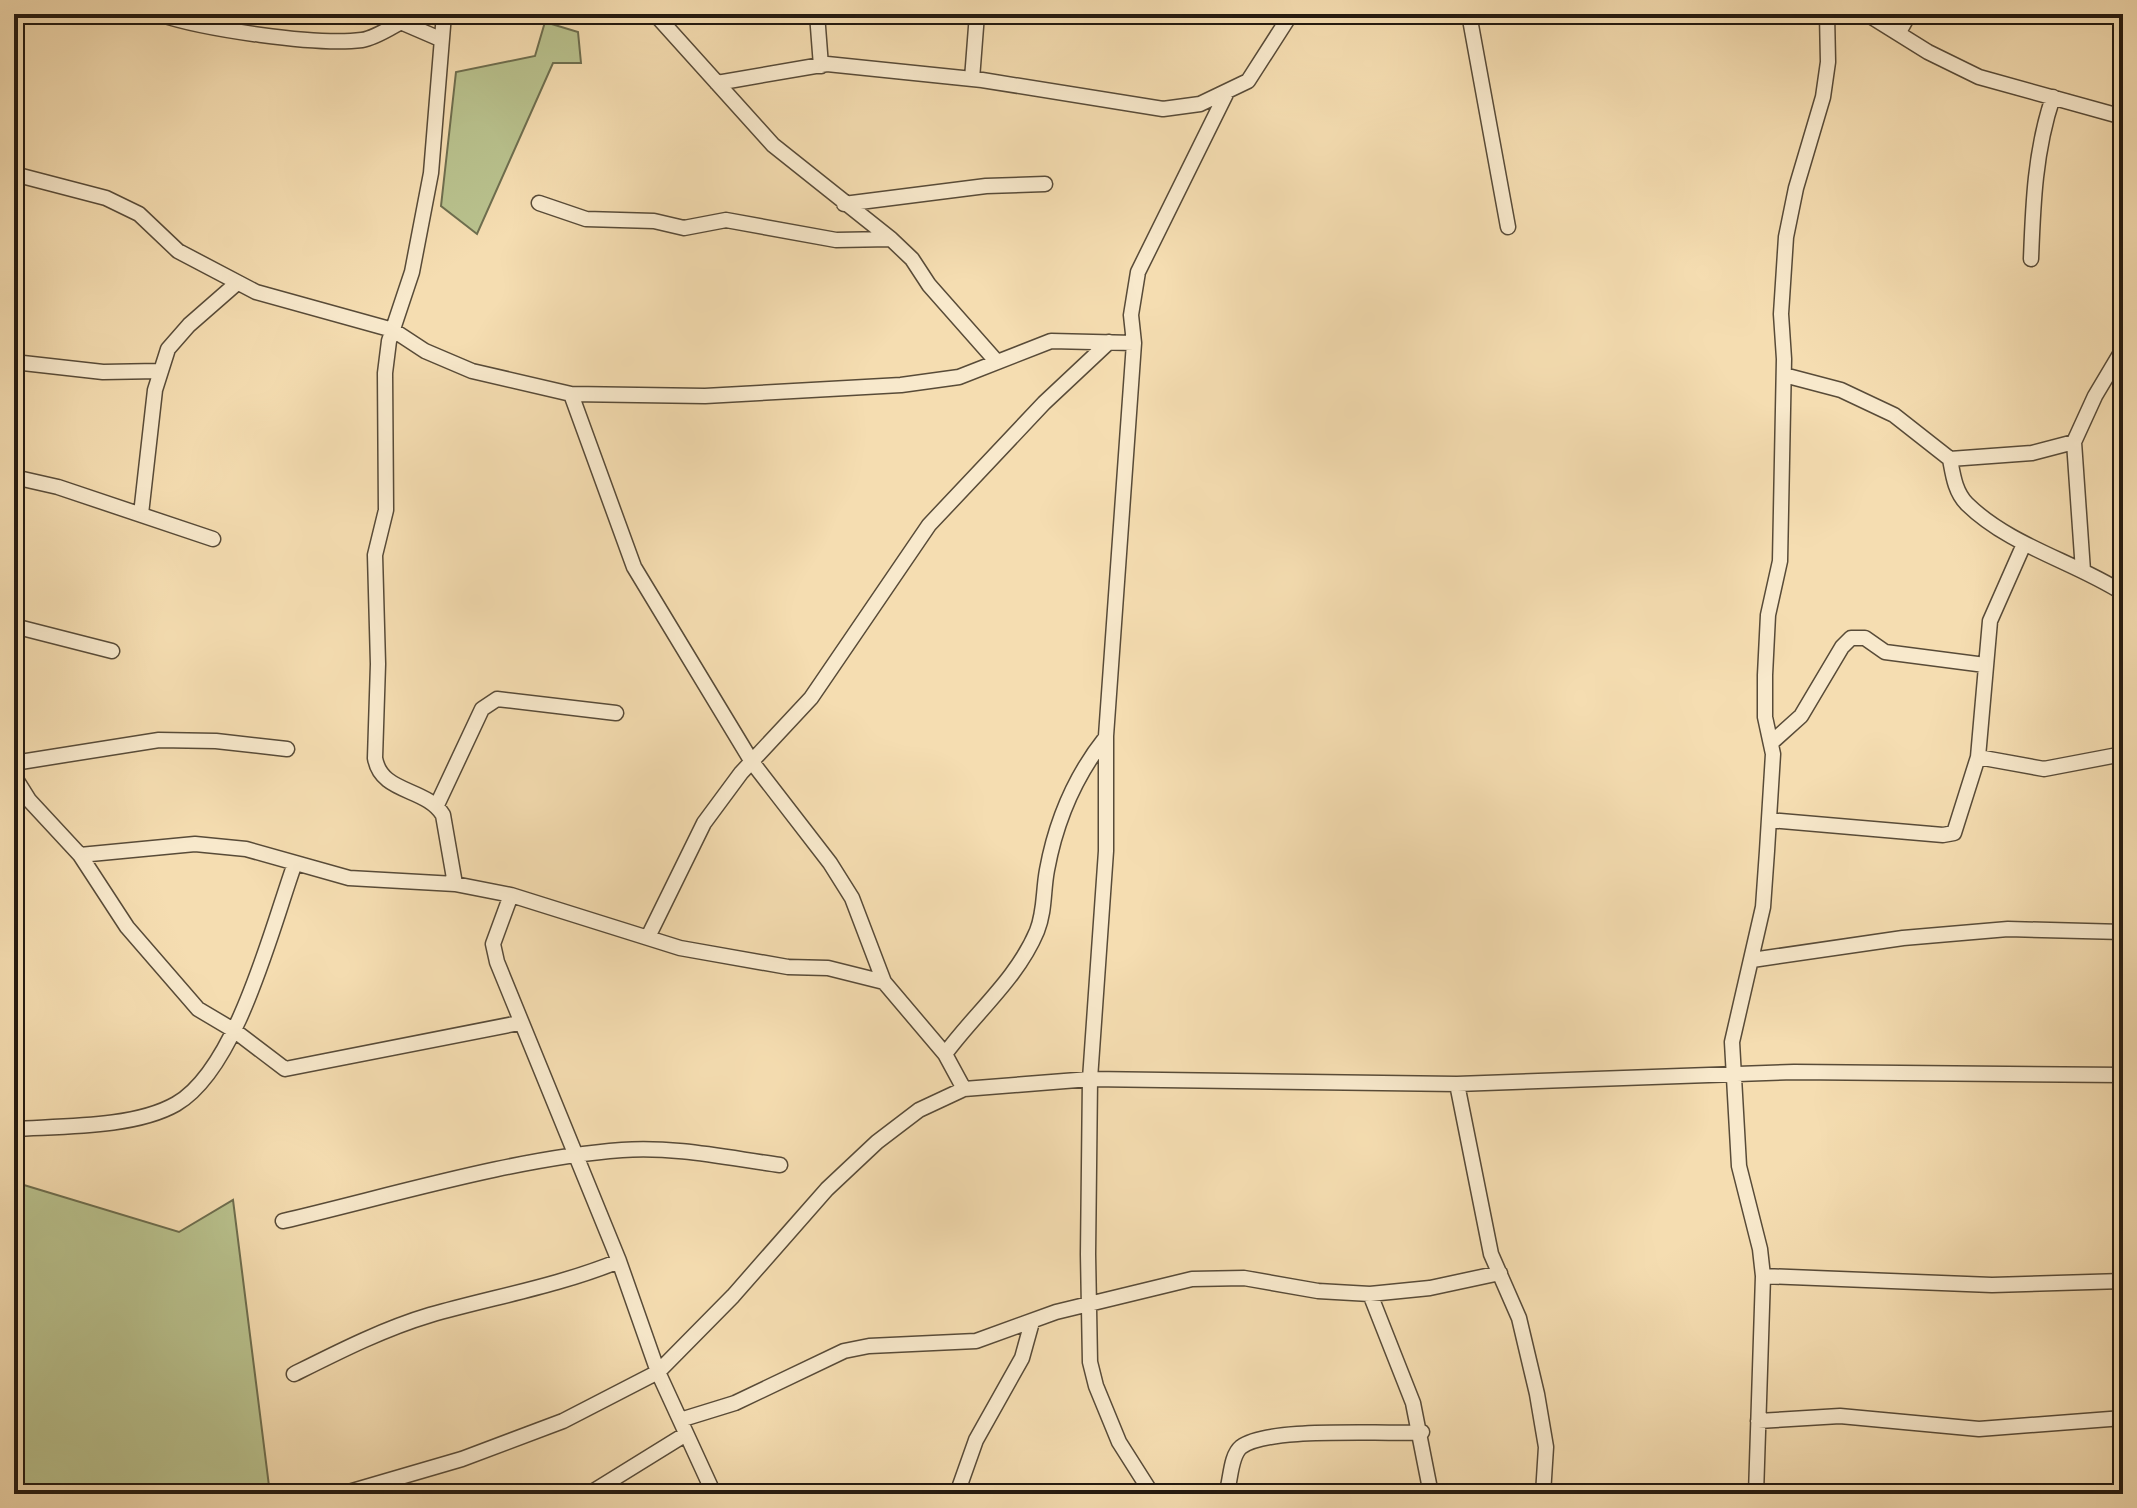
<svg xmlns="http://www.w3.org/2000/svg" width="2137" height="1508" font-family="'IM FELL DW Pica',serif">
<style>
.green{fill:#b9c28e;stroke:#6e6e4f;stroke-width:2}
.lines{fill:none;stroke-linecap:round;stroke-linejoin:round}
.minor-casing{stroke:#584b38;stroke-width:17}
.minor{stroke:#f8e9cc;stroke-width:14}
</style>
<rect width="100%" height="100%" fill="#f5ddb1"/>
<filter id="stains"><feTurbulence type="fractalNoise" baseFrequency=".0025" numOctaves="4"/><feColorMatrix values="0 0 0 0 .2 0 0 0 0 .09 0 0 0 0 .02 0 0 0 .5 -.17"/></filter>
<radialGradient id="worn" r=".72"><stop offset=".6" stop-color="#630" stop-opacity="0"/><stop offset="1" stop-color="#630" stop-opacity=".3"/></radialGradient>
<path class="green" d="M545,22l33,10 3,31h-28l-76,171 -36,-28 15,-134 79,-16z
M14,1182l165,50 54,-32 37,294h-256z"/>
<g class="lines">
<defs>
<path id="minor" d="M159,14c44,15 158,32 203,26 13,-2 28,-12 39,-18
M382,14l58,25
M444,14l-13,159 -19,99 -23,69 -4,32 1,137 -11,45 3,109 -3,94c6,36 51,29 68,57l12,69
M655,14l118,131 118,94 21,20 17,26 68,77
M817,14l4,52
M1469,14l39,213
M1867,14l61,38 51,25 144,40
M1899,32l10,-18
M972,79l5,-65
M717,83l110,-19 155,16 181,29 37,-5 48,-23 43,-67
M14,174l92,24 33,16 39,37 78,41 137,38 32,21 47,20 99,23 134,2 196,-11 58,-8 92,-36 83,2 -28,393v115l-16,228 -2,175 2,108 6,24 23,56 33,52
M539,203l47,16 68,2 30,7 42,-8 110,20 55,-1
M844,204l142,-18 59,-2
M2031,259c2,-55 4,-109 22,-162
M1134,343l-3,-28 7,-43 88,-178
M14,362l89,10 56,-1
M1784,375l57,15 53,25 56,44c3,16 5,33 17,45 43,42 106,57 156,89
M571,394l63,173 118,195 78,101 22,35 32,84 61,72 19,35
M1950,459l82,-6 42,-11
M14,477l44,10 155,52
M141,514l14,-124 13,-41 21,-24 48,-42
M2083,571l-9,-129 21,-46 28,-47
M14,626l98,25
M1771,743l30,-27 41,-69 9,-9h14l20,14 100,13
M1978,757l66,12 79,-15
M14,763l145,-23 57,1 71,8
M14,776l15,24 51,55 47,72 71,82 37,22 50,38 234,-46
M437,805l45,-96 15,-10 119,14
M1769,820l174,15 11,-2 24,-76 12,-136 34,-77
M80,855l115,-11 51,5 103,29 106,6 56,11 169,53 108,19 40,1 56,14
M511,895l-18,49 4,18 122,299 39,111 56,122
M648,937l56,-114 37,-50 70,-75 118,-173 115,-122 65,-61
M1752,960l151,-22 105,-9 115,3
M945,1054c30,-41 72,-75 92,-123 8,-20 6,-40 10,-61 9,-49 28,-94 59,-133
M1457,1084l34,170 28,64 18,76 9,53 -3,47
M14,1129c47,-3 120,-1 162,-25 61,-35 96,-177 119,-241
M283,1221c107,-25 231,-63 339,-71 52,-4 106,8 158,15
M1763,1276l229,9 131,-4
M1370,1294l43,109 18,91
M294,1374c44,-22 89,-45 136,-59 63,-18 128,-29 189,-54
M680,1420l55,-17 109,-52 25,-5 107,-5 80,-29 136,-33 52,-1 74,13 52,3 60,-6 70,-15
M1758,1421l82,-5 139,13 144,-11
M959,1488l17,-48 46,-82 10,-36
M342,1494l120,-35 101,-38 95,-49 75,-76 94,-107 50,-47 42,-32 45,-21 126,-10 367,5 337,-12 329,3
M589,1494l97,-60
M1226,1494c5,-13 4,-38 15,-47 28,-21 142,-12 181,-15
M1756,1494l7,-218 -3,-27 -21,-83 -7,-124 31,-135 4,-56 6,-97 -8,-37v-42l3,-60 12,-54 4,-202 -3,-45 5,-77 10,-49 27,-91 5,-35 -1,-48"/>
</defs>
<use href="#minor" class="minor-casing"/>
<use href="#minor" class="minor"/>
</g>
<rect width="2137" height="1508" fill="none" stroke="#f5ddb1" stroke-width="48"/>
<rect x="16" y="16" width="2105" height="1476" fill="none" stroke="#241a10" stroke-width="4"/>
<rect x="24" y="24" width="2089" height="1460" fill="none" stroke="#241a10" stroke-width="2"/>
<rect width="100%" height="100%" filter="url(#stains)"/>
<rect width="100%" height="100%" fill="url(#worn)"/>
</svg>
